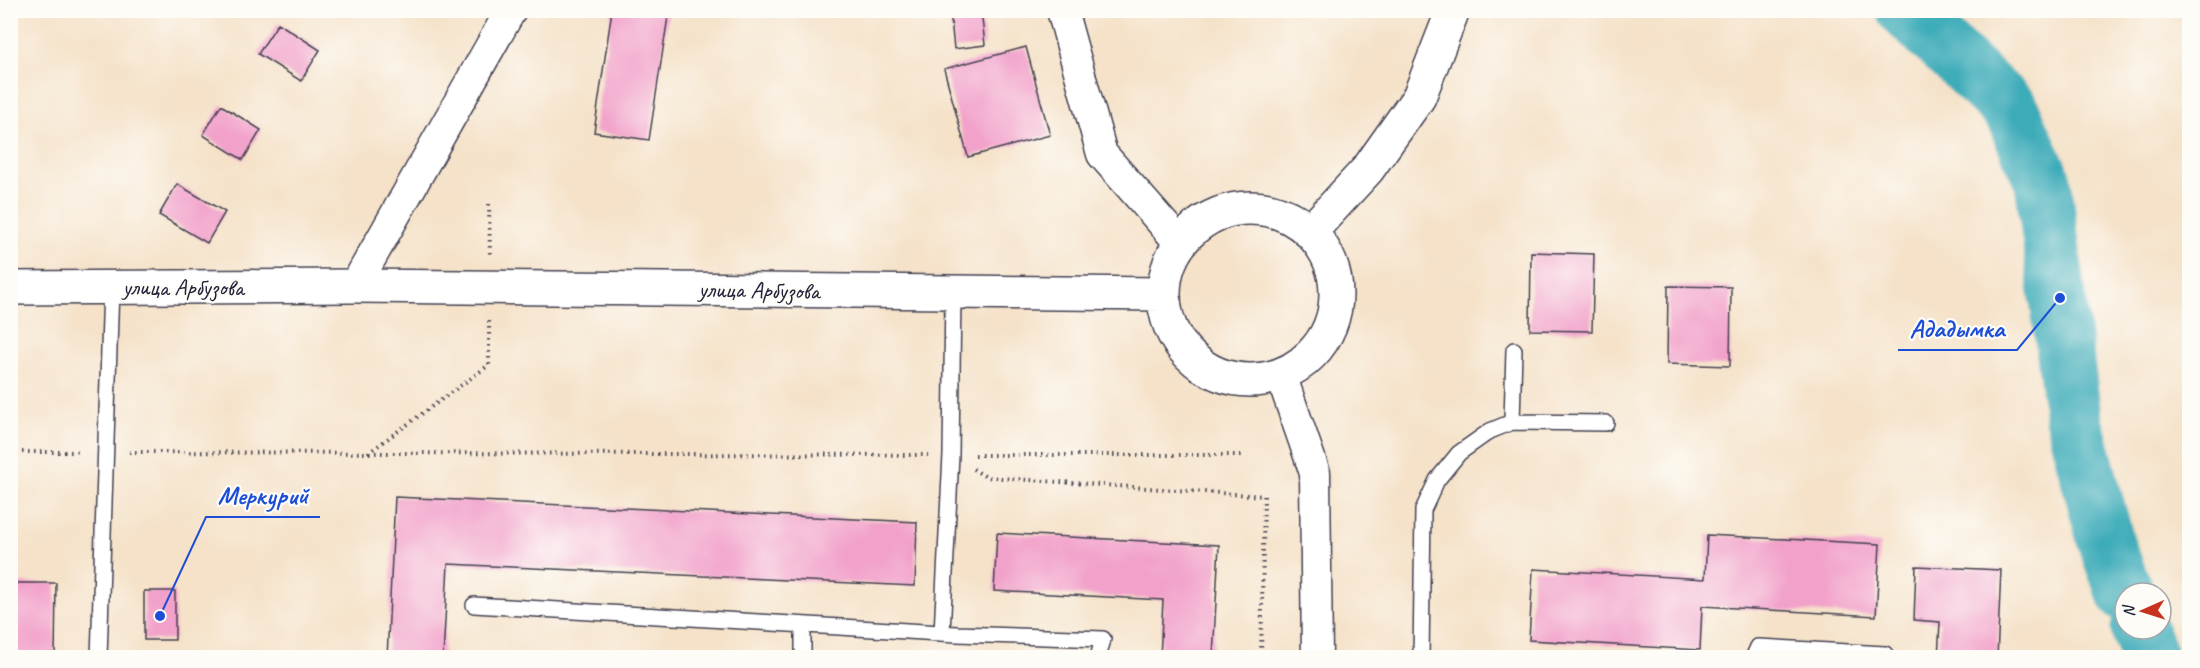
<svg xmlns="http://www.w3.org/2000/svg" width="2200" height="668" font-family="Caveat,sans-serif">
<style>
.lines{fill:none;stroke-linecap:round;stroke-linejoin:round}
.river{stroke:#3cacb9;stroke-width:57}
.building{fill:#f2a2ca}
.service-casing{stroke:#423f50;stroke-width:18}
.minor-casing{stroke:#423f50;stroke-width:33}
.tertiary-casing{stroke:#423f50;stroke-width:36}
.path{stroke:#423f50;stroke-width:4;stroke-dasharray:1.5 4.5;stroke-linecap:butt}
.service{stroke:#fff;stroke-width:15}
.minor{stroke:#fff;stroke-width:30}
.tertiary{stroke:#fff;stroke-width:33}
.labels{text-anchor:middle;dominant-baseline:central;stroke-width:4.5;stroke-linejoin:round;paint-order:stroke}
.street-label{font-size:24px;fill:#22223b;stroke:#fdfcf7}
.leader{fill:none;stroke:#1d4ed8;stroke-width:2}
.callout-dot{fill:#1d4ed8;stroke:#fdfcf7;stroke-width:2}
.callout-label{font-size:26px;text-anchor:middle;font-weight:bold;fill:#1d4ed8;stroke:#fdfcf7;stroke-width:4.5;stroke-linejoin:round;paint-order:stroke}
</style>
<rect width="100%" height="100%" fill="#fdfcf7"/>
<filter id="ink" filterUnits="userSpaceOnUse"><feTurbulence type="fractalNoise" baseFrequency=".0167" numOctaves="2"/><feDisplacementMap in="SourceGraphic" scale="12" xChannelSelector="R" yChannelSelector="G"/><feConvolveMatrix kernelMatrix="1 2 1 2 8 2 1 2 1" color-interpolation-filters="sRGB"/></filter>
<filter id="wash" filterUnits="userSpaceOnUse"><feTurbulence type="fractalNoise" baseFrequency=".008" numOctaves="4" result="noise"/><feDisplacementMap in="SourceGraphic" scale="24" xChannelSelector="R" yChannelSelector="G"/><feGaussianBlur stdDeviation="1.35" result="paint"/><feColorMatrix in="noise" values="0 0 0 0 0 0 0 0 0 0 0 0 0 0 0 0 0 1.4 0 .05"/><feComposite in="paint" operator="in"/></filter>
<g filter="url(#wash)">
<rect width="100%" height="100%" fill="#f5e2c9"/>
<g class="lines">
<path class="river" d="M1905,10l106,100 32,71 30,236 34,129 18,47
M2139,629l11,29"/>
</g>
<g id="blocks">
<path class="building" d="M612,10h57l-20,130 -55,-8z
M950,10h31l4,35 -31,4z
M278,23l42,27 -19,31 -43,-27z
M1026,47l24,88 -82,22 -24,-88z
M221,105l40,25 -18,30 -40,-25z
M177,184l48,28 -18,31 -48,-28z
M1531,252l63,2 -2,77 -62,-1z
M1668,286l63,1 -1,79 -63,-2z
M395,497l522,25 -2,64 -467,-22 -5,94h-56z
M997,533l222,12 -6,113h-53l3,-58 -169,-9z
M1707,535l173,9 -4,72 -174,-10 -2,44 -171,-10 4,-71 172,10z
M1916,566l85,4 -4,88h-59l2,-36 -26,-2z
M10,583h46l-1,75h-45z
M144,591h31v49h-31z"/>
</g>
</g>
<g filter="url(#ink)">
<use href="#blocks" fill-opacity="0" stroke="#423f50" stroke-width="1.5"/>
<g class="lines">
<defs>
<path id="service" d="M1512,422l2,-72
M474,605l483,29 146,5 -5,19
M803,625v33
M942,633l9,-178 2,-163
M99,658l12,-371
M1421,658l2,-148 14,-30 22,-27 31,-22 22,-9 94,1
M1753,658l5,-11 127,7v4"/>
<path id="minor" d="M1062,10l40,144 78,89
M355,286l156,-276
M1281,375l34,98 2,185"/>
<path id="tertiary" d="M1164 294a86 86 0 1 1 172 0a86 86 0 1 1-172 0Z
M1310,232l58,-63 51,-72 34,-87
M10,288l345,-2 808,8"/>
</defs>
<use href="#service" class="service-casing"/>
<use href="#minor" class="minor-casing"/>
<use href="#tertiary" class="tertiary-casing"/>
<path class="path" d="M489,204l1,52
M10,452h72
M129,452l799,3
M368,453l121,-88v-45
M975,455h269
M973,469l13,8 278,19 -3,162"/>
<use href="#service" class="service"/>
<use href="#minor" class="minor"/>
<use href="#tertiary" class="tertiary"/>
</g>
</g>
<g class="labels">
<g class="street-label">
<text x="183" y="287">улица Арбузова</text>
<text transform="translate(759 290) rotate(1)">улица Арбузова</text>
</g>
</g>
<path class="leader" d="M2060 298L2017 350H1898M160 616L206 517H320"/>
<g class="callout-dot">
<circle cx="2060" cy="298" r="6"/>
<circle cx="160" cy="616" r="6"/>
</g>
<g class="callout-label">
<text x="1957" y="337">Ададымка</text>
<text x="263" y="504">Меркурий</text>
</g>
<rect width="2200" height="668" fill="none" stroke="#fdfcf7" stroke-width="36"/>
<g transform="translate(2143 611) rotate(267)"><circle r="28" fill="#fdfcf7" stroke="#a5a5ac" stroke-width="1.5"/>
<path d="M0-4.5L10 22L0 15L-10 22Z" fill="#c8321e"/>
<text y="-9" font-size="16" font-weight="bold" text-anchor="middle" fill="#22223b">N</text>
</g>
</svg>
